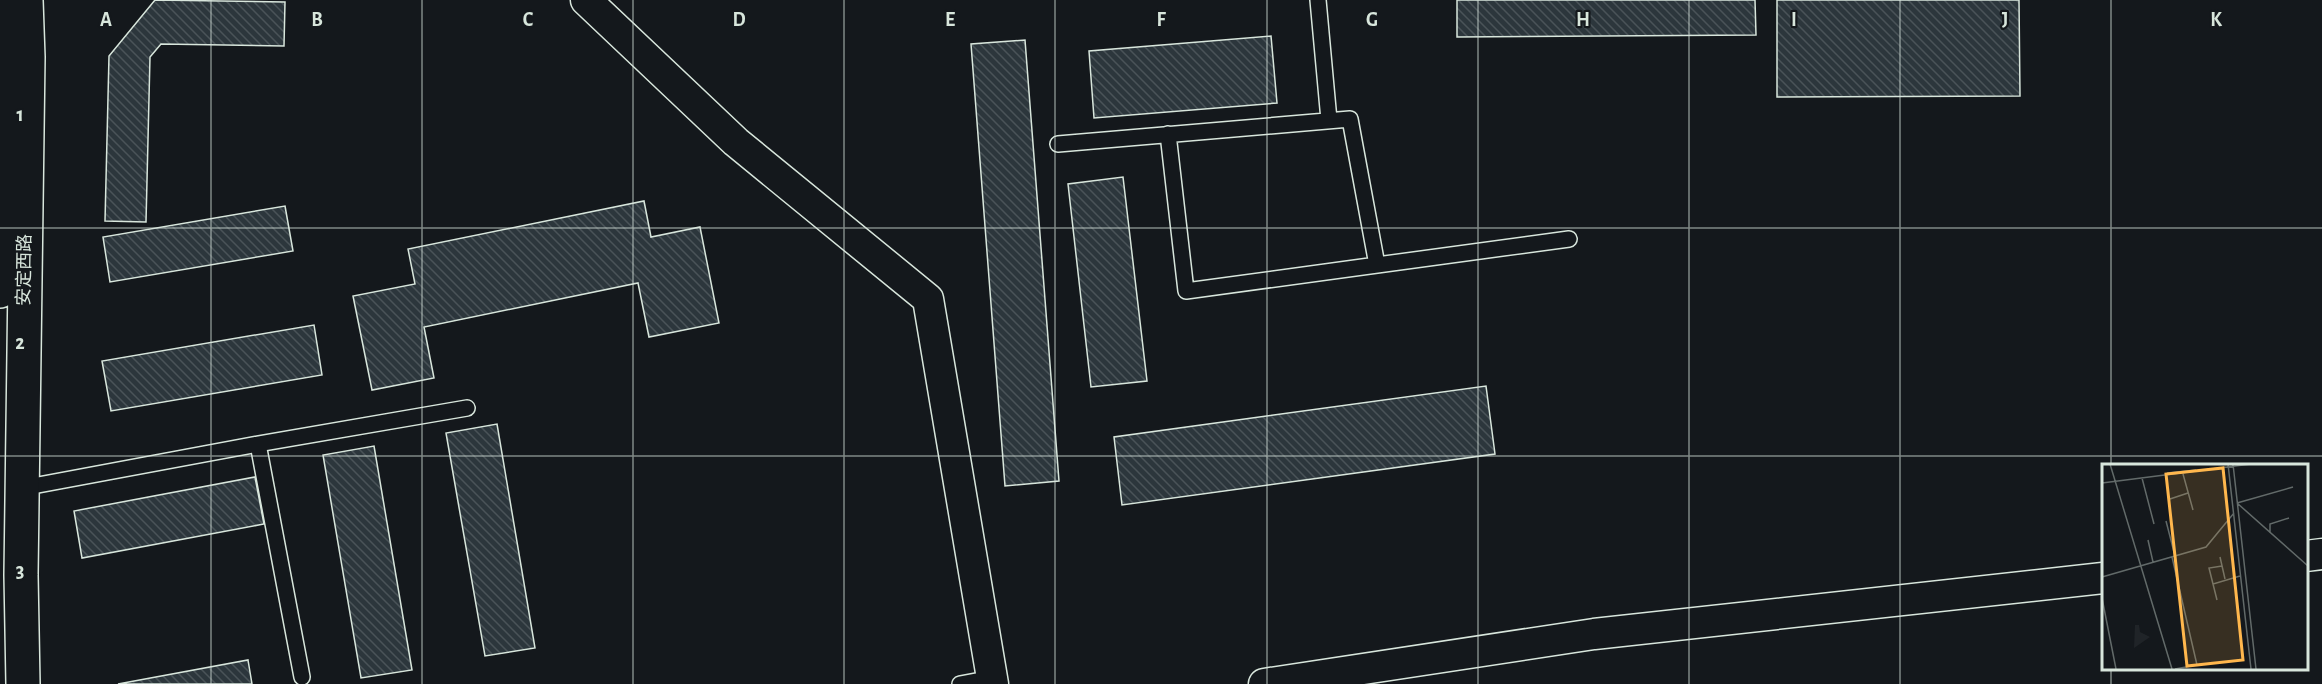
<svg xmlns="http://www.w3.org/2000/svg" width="2322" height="684" font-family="'Alegreya Sans','Noto Sans SC',sans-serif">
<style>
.building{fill:url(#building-back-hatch);stroke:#d8e6dc;stroke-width:1.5}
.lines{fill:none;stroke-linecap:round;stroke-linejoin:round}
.service-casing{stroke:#d8e6dc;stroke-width:18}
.minor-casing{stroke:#d8e6dc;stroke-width:33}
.tertiary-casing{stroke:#d8e6dc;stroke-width:36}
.service{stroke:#14181c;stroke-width:15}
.minor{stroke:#14181c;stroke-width:30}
.tertiary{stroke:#14181c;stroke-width:33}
.grid{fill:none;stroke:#d8e6dc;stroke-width:1.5;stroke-opacity:0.55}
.labels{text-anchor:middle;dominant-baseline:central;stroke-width:4.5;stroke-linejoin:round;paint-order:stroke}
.street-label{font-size:18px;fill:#d8e6dc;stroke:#14181c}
.inset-road{fill:none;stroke:#626a69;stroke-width:1.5}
.view{fill:#ffb74d;fill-opacity:0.15;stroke:#ffb74d;stroke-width:3}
.inset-edge{fill:none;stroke:#d8e6dc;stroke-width:3}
.grid-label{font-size:20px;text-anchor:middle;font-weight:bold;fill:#d8e6dc;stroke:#14181c;stroke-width:4.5;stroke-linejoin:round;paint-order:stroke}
</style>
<defs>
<pattern id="building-back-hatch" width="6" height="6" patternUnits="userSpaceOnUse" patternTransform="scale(1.5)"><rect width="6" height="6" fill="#2c363c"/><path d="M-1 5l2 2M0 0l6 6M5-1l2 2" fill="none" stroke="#4a5358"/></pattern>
</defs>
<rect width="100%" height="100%" fill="#14181c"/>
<path class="building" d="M155,0l130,2 -1,44 -123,-2 -11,13 -4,165 -41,-1 4,-165z
M1457,0h298l1,35 -299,2z
M1777,0h242l1,96 -243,1z
M1271,36l6,67 -183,15 -5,-67z
M1025,40l34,441 -54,5 -34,-442z
M1123,177l24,204 -56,6 -23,-203z
M644,201l7,36 49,-10 19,96 -70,14 -11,-54 -214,44 10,51 -62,12 -19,-94 62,-12 -7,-35z
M285,206l8,45 -183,31 -7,-45z
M314,325l8,50 -211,36 -9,-50z
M1486,386l9,68 -373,51 -8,-68z
M497,424l38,224 -50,8 -39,-223z
M374,446l38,224 -51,8 -38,-223z
M255,477l9,47 -182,34 -8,-47z
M248,660l4,24h-134z"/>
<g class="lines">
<defs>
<path id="service" d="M1318,0l11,120
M1168,134l18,157 191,-26
M1058,144l292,-25 27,146 192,-26
M258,444l44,233
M22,488l236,-44 209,-36
M960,684l32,-6"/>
<path id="minor" d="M586,0l150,142 192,157 65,385
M2306,556l16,-2
M1264,684l330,-50 509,-56"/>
<path id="tertiary" d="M0,291l3,-235 -2,-56
M23,684l-2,-109 7,-518 -2,-57"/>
</defs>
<use href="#service" class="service-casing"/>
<use href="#minor" class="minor-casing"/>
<use href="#tertiary" class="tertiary-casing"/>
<use href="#service" class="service"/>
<use href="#minor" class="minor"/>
<use href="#tertiary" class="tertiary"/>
</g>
<path class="grid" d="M211,0v684M422,0v684M633,0v684M844,0v684M1055,0v684M1267,0v684M1478,0v684M1689,0v684M1900,0v684M2111,0v465M0,228h2322M0,456h2322M2111,668v16"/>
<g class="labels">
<g class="street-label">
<text transform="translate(25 270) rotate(-89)">安定西路</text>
</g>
</g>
<g transform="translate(2102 464)">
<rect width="206" height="206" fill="#14181c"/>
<path d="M33,161h4l1,7 10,5 -16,11z" fill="#202428"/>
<path class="inset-road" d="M8,0l62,205M126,0l23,205M131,0l23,205M65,9l29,-3M81,10l10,36M40,14l12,46M0,19l149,-19M68,35l18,-6M135,39l71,63M135,39l56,-16M64,57l9,35M168,69v-9l19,-6M46,76l5,22M70,93l25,108 -22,4M118,93l5,22M0,113l104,-30 28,-34M111,120l-4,-16 13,-2M0,134l14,71M115,136l-4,-16 27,-8"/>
<path class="view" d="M121,4l20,192 -56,6 -21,-192z"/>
<rect width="206" height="206" class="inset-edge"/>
</g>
<g class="grid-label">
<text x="106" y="26">A</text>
<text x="317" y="26">B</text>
<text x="528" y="26">C</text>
<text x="739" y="26">D</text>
<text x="950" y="26">E</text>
<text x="1161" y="26">F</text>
<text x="1372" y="26">G</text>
<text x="1583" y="26">H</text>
<text x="1794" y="26">I</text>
<text x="2005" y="26">J</text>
<text x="2216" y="26">K</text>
<text x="20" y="121">1</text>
<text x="20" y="349">2</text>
<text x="20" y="577">3</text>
</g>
</svg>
